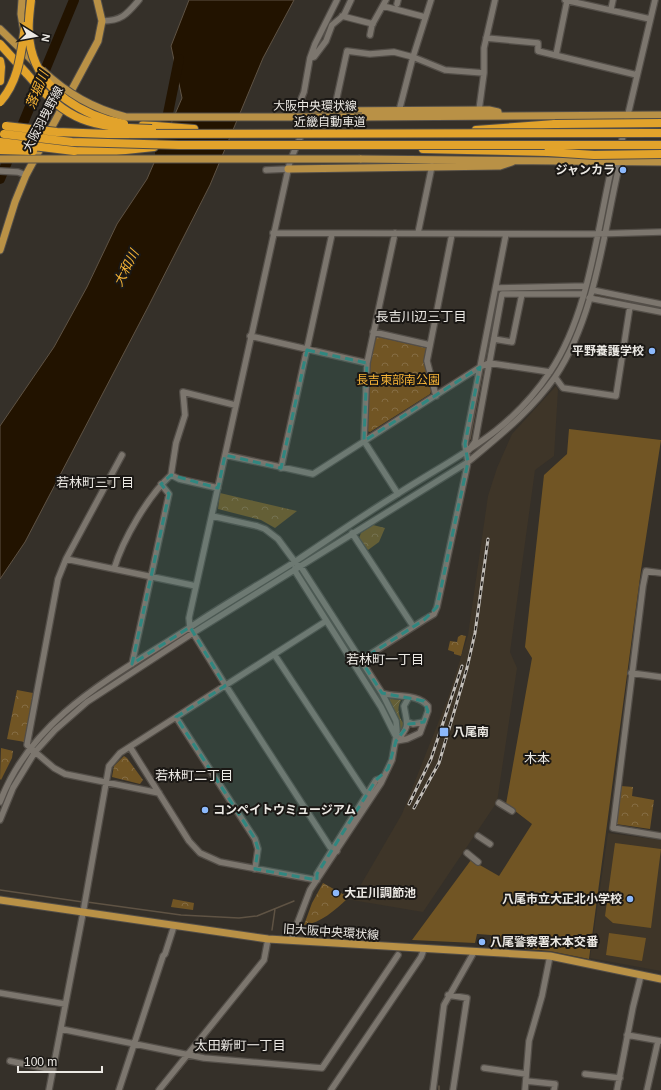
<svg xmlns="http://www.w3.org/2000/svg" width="661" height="1090" font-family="Helvetica,'Noto Sans JP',sans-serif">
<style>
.built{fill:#3e3528}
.grass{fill:#715524}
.park{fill:url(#park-crowns)}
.garden{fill:url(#garden-furrows)}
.water{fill:#221300;stroke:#5f5344}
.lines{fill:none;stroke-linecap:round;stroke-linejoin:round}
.stream{stroke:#5f5344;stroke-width:1.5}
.river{stroke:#221300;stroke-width:10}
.minor-casing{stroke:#534e48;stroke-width:8}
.major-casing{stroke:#534e48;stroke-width:9}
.highway-casing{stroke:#534e48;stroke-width:10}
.minor{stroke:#7c766e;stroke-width:5.5}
.major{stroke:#b99146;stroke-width:7}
.highway{stroke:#e2a32b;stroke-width:8}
.rail-casing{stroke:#c3bfba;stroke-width:3}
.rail{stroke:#1b1815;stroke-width:1.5;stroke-dasharray:4.5;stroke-linecap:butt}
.major-bridge-casing{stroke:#534e48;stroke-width:9;stroke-linecap:butt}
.highway-bridge-casing{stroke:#534e48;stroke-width:10;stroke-linecap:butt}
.major-bridge{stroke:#b99146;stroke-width:7}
.highway-bridge{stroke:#e2a32b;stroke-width:8}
.marked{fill:#308780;fill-opacity:0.2;stroke:#308780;stroke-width:3;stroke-dasharray:8 5;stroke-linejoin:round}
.poi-dot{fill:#8cb9fc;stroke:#1b1815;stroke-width:1.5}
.labels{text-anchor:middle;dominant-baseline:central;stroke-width:4;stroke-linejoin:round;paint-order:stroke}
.street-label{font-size:12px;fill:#ece9e4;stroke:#1b1815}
.poi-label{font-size:12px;font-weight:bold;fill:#ece9e4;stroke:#1b1815;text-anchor:start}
.park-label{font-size:12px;fill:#f6b336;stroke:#1b1815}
.water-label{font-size:13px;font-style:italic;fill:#f5b335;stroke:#1b1815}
.neighbourhood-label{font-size:13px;fill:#ece9e4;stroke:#1b1815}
</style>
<defs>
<pattern id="park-crowns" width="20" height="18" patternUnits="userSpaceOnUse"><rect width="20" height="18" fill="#715524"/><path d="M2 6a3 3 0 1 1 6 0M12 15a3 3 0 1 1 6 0" fill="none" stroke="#856d44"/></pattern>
<pattern id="garden-furrows" width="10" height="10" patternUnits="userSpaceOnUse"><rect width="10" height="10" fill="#715524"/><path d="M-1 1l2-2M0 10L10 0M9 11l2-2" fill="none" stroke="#856d44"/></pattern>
</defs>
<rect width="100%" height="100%" fill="#353029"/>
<path class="built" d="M556,386l2,4 -4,66 -19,14 -25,182 7,16 -20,134 -74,110 -71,-12 50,-86 46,-116 20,-63 20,-139 9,-28 15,-34z
M608,833l53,7v131l-71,-13z"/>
<path class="grass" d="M569,429l92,11 -20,130 -52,389 -39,-8 -60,-5 1,-11 -14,-1 -2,9 -63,-3 59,-80 28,16 33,-52 -26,-20 26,-146 -7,-11 19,-172 23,-21z
M615,843l46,6 -10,79 -38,-5 -8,-7z
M609,933l37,5 -4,23 -36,-6z"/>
<path class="park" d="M378,337l49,11 -3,13 7,30 -1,3 -60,38 -3,-1 2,-66 6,-27z
M220,493l77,18 -22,17 -14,-8 -43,-11z
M373,525l12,3 -6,14 -11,8 -9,-12 2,-5z
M461,635l5,1 -5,20 -7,-2v-2l-6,-2 2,-9 7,1 1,-5z
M17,690l16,3 -8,49 -18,-3z
M1,748l12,3 -1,7 -11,22 -1,-1z
M124,756l3,2 16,22 -3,4 -28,-7 2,-11z
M621,786l12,1 -1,9 22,4 -4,29 -34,-5z
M323,883l25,14 -1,2c-12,11 -26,24 -43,26l8,-22z
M173,899l21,4 -1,7 -22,-3z"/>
<path class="garden" d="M392,699l9,1c-5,8 -2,19 4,25l-5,8 -1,-5 -11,-28z"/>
<path class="water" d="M189,0h105l-31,58 -53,127 -62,122 -123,235 -25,37v-153l54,-79 33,-60 30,-63 30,-45 35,-81 -11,-52z"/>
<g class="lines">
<path class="stream" d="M497,294c7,-7 67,-4 80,-4
M484,363l8,-42
M470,439l13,-71
M0,890l83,12
M87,902l94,13 58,3 18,-2 37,-15
M272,930l3,-21
M193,1053l74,-93 2,-13
M163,1090l26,-32
M439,1090v-4"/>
<path class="river" d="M160,153l19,-94
M0,179l74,-179
M596,294l65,15"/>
<defs>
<path id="minor" d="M565,0l85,19
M397,4l1,-4
M383,6l42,11
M611,9l2,-9
M342,16l31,8
M102,21c20,0 25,-7 37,-21
M370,35l2,-10 14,-25
M486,38l52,5v8l99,24
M556,55l11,-54
M311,58l3,-1 12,-16 6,-16 12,-10 7,-15
M479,110l5,-37v-25l11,-48
M334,111l13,-60 23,3 24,-2 19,5 32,13 39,3
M399,111l14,-54 18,-57
M266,170l22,-1
M0,171l18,1 8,3
M273,233l319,1 69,-2
M395,233l-28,130 -3,78 34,53
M418,233l14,-67
M496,288l90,-2
M592,290l69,14
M589,298l72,14
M373,332l57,13
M250,336l117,27
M494,339l18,3 10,-48
M555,377l8,11 53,8 14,-90
M436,396l-9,-35 25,-127
M469,450l6,-8 27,-148h82
M122,455l-56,104 -8,20 -31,166 27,23 11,6 94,19
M225,455l88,19 167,-107 9,-4 61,9
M281,468l51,-234
M218,488l-39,-9 -8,-4 5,-32 9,-28 -2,-23 52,13
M212,516l45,10 8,3 13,10 17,23 6,5 81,126 14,28 1,10 -5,29 -11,23 -71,107 -19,50
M352,533l61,93
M66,559l130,27
M295,568v3l86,136 14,28
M114,569c9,-30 34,-73 57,-94
M661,573l-15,-2 -3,15 -30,242 48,8
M274,654l93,141
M361,660l63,-40 10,-6 3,-7 31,-145 -3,-18 41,-210
M132,664l37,-170 -8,-10
M631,673l30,4
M382,693c15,5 35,0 46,13v5l-8,22 -13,6 -11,2
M176,717l79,122 3,10 -3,20
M408,722l5,2 11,-2
M396,741c15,-15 11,-17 8,-35l5,-9
M130,747l59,94 11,12 20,9 97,18
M0,802c34,-90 123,-130 198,-180 32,-21 65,-40 98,-61 33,-22 66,-45 100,-66 60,-39 112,-60 154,-123 38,-57 46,-135 61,-202l6,-9
M499,803l13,8
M0,820l13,-32 22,-36 20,-22 32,-28 106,-69 275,-171c31,-26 63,-51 87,-85 39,-58 48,-139 63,-206l-1,-10 38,-161
M478,836l12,8
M337,851l-7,-4 -104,-161 -36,-58 -1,-10 101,-457 14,-32 -9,-10v-5l9,-22 6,-34 5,-14 22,-44
M467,853l11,9
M317,880v-6l59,-94 6,-2
M0,993l65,11
M448,995l19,3 -14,92
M61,1029l143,29 118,10 76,-113
M627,1035l34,6
M10,1061l43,9
M484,1068l42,6
M585,1074l35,4
M526,1081l29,3 -1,6
M49,1090l34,-177 26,-147 11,-13 206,-132
M119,1090l44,-134 2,-2 9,-28
M159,1090l105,-130 4,-21
M331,1090l90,-133 3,-8
M433,1090l11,-85 30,-53
M525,1090l4,-49 13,-45 8,-40
M617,1090l16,-83 8,-32
M647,1090l11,-49"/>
<path id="major" d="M22,0l-1,14 3,18
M0,29l35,34
M362,117l299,-2
M304,129c5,-9 11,-15 21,-18l164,-1 9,2
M360,159l301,3
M288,169l212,-3 12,-4
M0,250l15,-48 11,-27 72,-134 4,-20 -5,-21
M0,900l268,39 282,17 111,23"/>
<path id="highway" d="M0,44l27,30
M0,61l1,6 -1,14
M143,125l51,4
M476,130l79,-6
M423,149l125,3
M74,151h42l38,-4"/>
</defs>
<use href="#minor" class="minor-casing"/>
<use href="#major" class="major-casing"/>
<use href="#highway" class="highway-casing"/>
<use href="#minor" class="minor"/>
<use href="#major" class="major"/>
<use href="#highway" class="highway"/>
<defs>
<path id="rail" d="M409,804l22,-45 31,-93
M414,808l25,-45 28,-95 8,-35 13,-94"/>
</defs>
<use href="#rail" class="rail-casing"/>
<use href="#rail" class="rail"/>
<defs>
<path id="major-bridge" d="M42,70c26,24 50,38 84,47h236
M0,159h360"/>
<path id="highway-bridge" d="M31,0c-2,16 -4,33 0,49 10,43 53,67 93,75
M27,74c42,49 63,53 125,55
M0,102c19,-21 21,-49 25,-76
M555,124l106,-1
M6,126l51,6 51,2 553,-1
M4,134l68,8 107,3h482
M0,142l74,9
M0,150l33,1
M548,152l46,3 67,-1"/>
</defs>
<use href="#major-bridge" class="major-bridge-casing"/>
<use href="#highway-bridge" class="highway-bridge-casing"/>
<use href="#major-bridge" class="major-bridge"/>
<use href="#highway-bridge" class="highway-bridge"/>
</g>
<path class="marked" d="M307,350l60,13 -3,78 116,-74 -15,77 3,18 -31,145 -13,13 -63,40 21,33 42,8 4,10 -4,11 -15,2 -13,17 -8,28 -12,11 -59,94v6l-62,-11 3,-20 -3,-10 -79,-122 49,-31 -35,-59 -58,37 37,-170 -8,-10 10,-9 47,13 7,-33 56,13z"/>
<g class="poi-dot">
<circle cx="623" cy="170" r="4"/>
<circle cx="652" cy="351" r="4"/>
<rect x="439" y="727" width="10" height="10" rx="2"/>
<circle cx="205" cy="810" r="4"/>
<circle cx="336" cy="893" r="4"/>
<circle cx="630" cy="899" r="4"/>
<circle cx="482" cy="942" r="4"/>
</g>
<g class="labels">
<g class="street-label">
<text x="315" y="106">大阪中央環状線</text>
<text transform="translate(43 119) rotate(-62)">大阪羽曳野線</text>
<text x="330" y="122">近畿自動車道</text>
<text transform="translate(331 932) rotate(4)">旧大阪中央環状線</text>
</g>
<g class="poi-label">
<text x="615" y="170" text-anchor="end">ジャンカラ</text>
<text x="644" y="351" text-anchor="end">平野養護学校</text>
<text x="453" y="732">八尾南</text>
<text x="213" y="810">コンペイトウミュージアム</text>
<text x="344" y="893">大正川調節池</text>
<text x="622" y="899" text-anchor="end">八尾市立大正北小学校</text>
<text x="490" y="942">八尾警察署木本交番</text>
</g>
<g class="park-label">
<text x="398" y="380">長吉東部南公園</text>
</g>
<g class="water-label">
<text transform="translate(37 90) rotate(-68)">落堀川</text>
<text transform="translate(126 268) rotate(-63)">大和川</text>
</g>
<g class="neighbourhood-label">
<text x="421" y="316">長吉川辺三丁目</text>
<text x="95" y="482">若林町三丁目</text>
<text x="385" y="659">若林町一丁目</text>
<text x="537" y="758">木本</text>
<text x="194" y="775">若林町二丁目</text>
<text x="240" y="1045">太田新町一丁目</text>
</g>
</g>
<g transform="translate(36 36) rotate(101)" stroke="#1b1815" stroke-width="3" paint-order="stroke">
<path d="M0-3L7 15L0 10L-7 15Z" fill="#ece9e4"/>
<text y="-6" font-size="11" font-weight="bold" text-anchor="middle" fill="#ece9e4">N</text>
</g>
<path d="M18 1066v6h84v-6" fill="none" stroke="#ece9e4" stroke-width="2"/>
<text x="24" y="1066" font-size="12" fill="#ece9e4" stroke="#1b1815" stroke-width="3" paint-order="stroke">100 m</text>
</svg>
